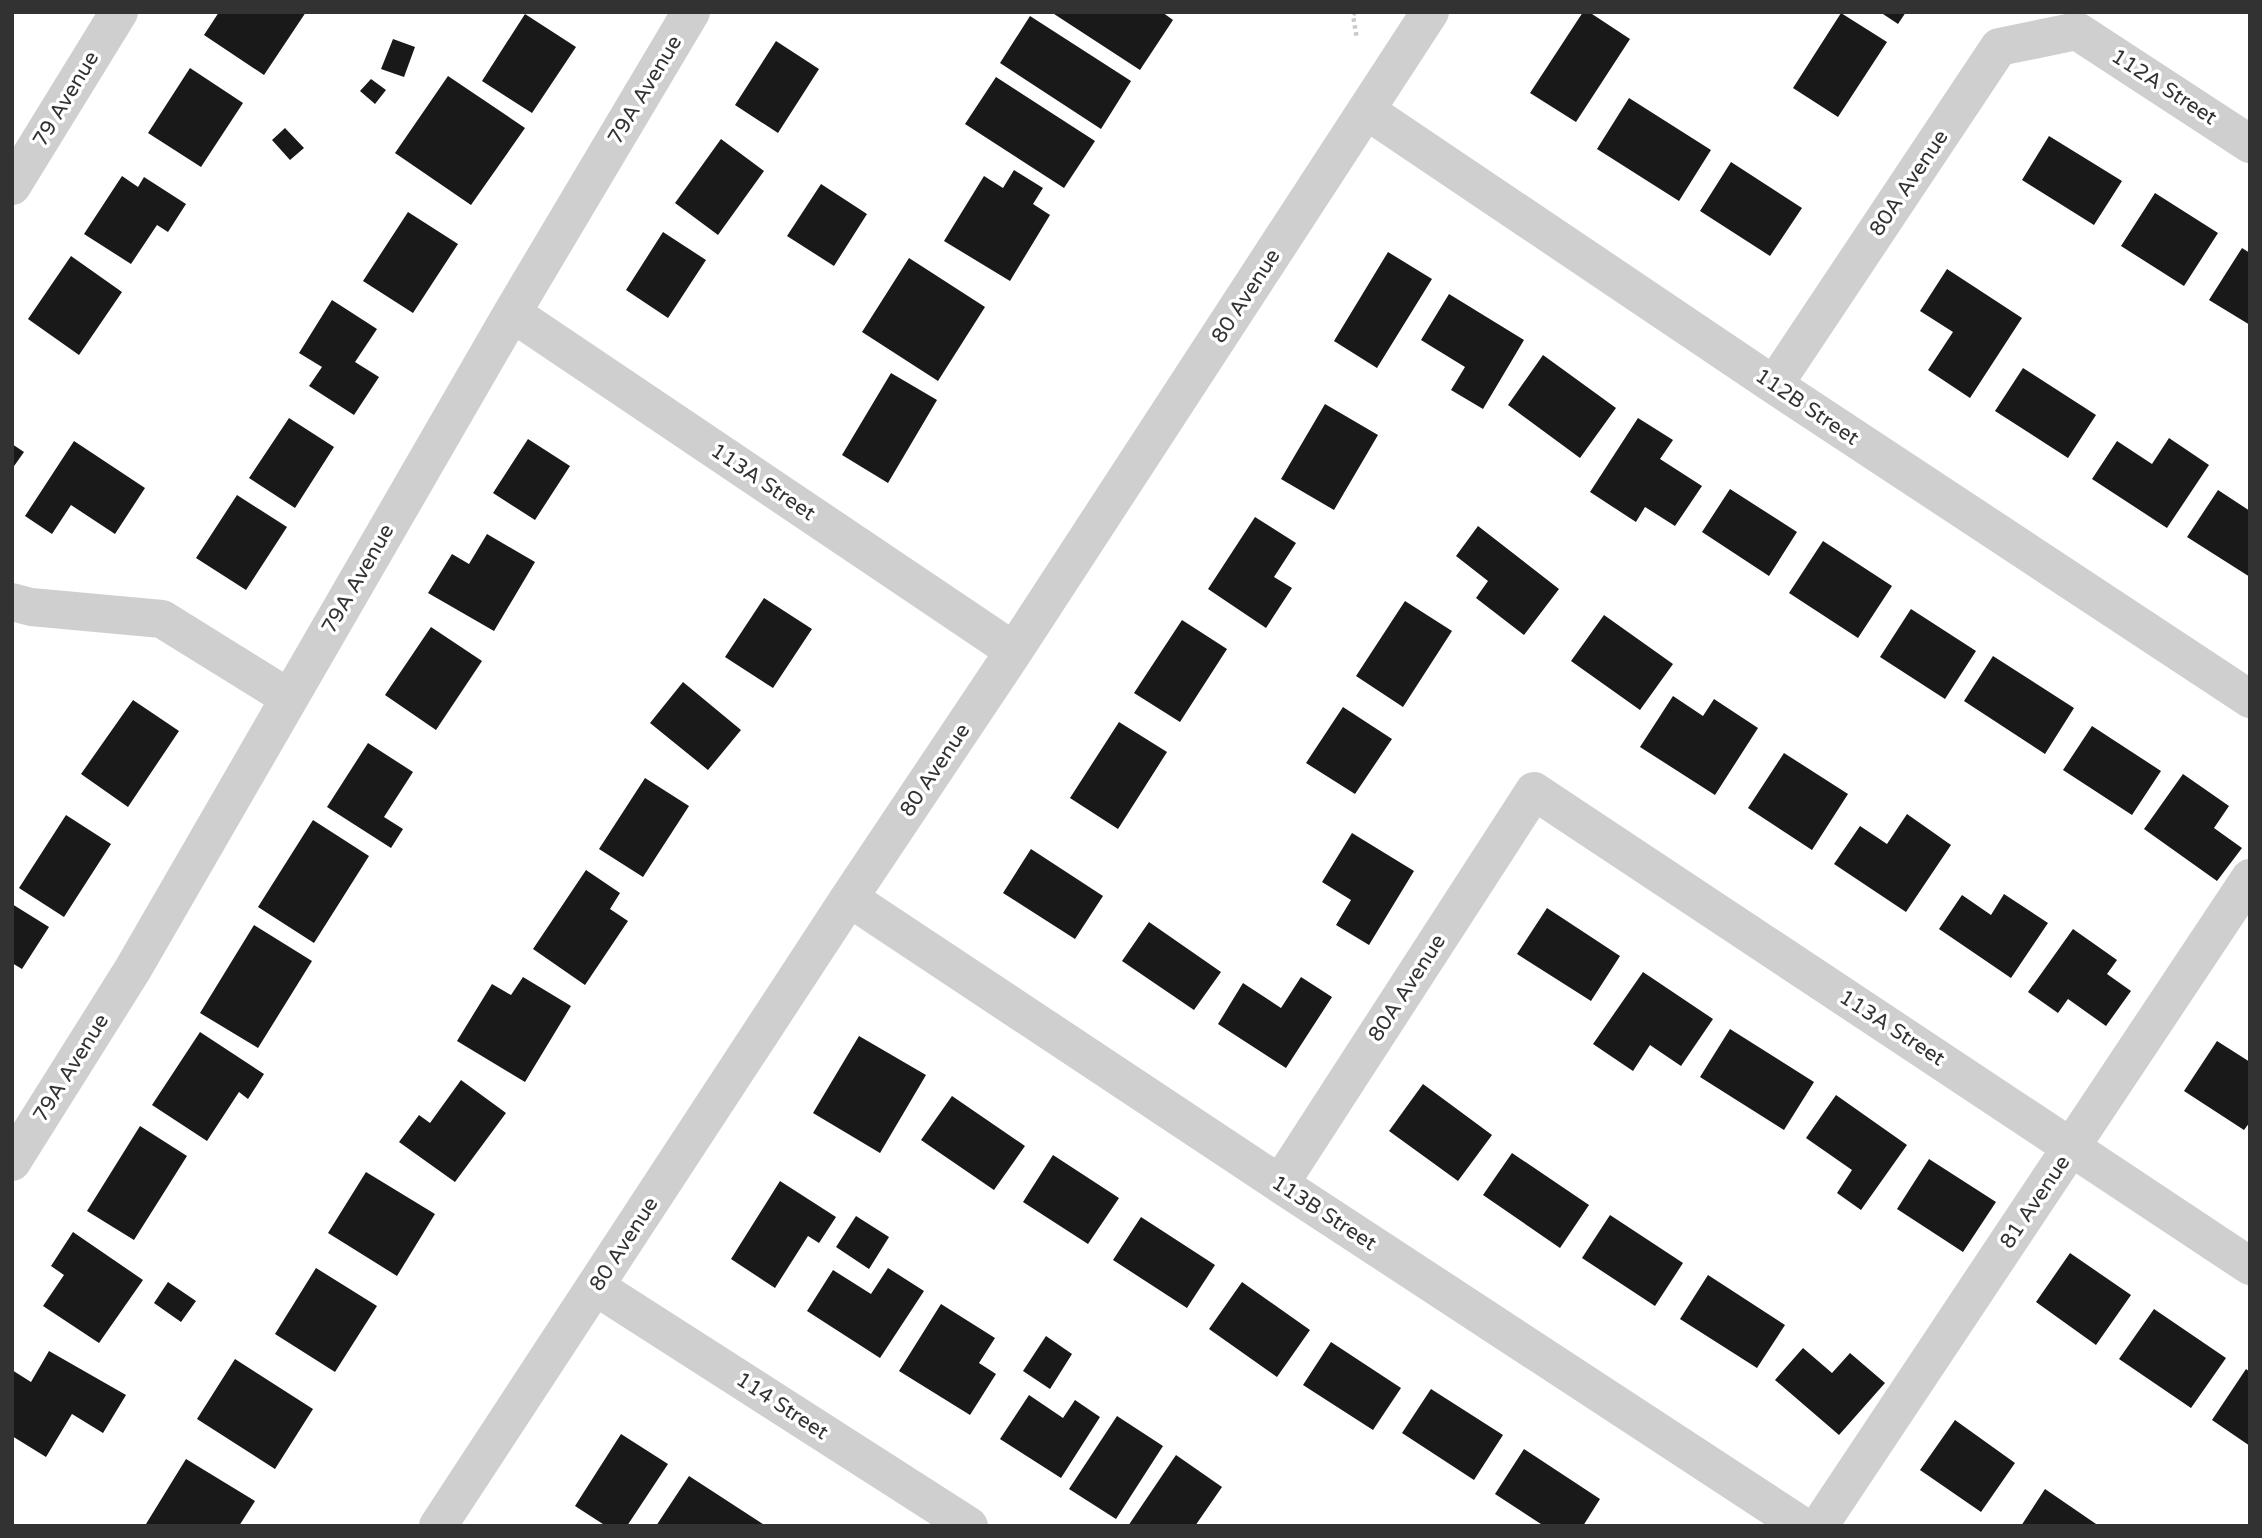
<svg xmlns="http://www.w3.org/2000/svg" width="2262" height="1538" font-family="'Varela Round',sans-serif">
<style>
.building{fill:#191919}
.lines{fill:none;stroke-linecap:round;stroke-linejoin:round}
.path{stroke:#c9c9c9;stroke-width:4.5;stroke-dasharray:3.5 3.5;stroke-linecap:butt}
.minor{stroke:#cfcfcf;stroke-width:38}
.labels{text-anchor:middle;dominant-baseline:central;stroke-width:7;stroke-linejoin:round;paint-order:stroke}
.street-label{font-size:21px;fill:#323232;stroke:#fff}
</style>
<rect width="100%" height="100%" fill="#fff"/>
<path class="building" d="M219,12h87l-42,63 -60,-40z
M1051,12h111l11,8 -33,50z
M1583,12h6l41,27 -54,83 -46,-29z
M1880,12h26l-8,12z
M1841,13l46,29 -49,75 -45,-29z
M525,14l51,33 -44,66 -50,-32z
M1030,16l101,65 -30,48 -101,-66z
M393,39l22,8 -11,30 -23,-8z
M776,41l43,28 -41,64 -43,-28z
M190,68l53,35 -42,64 -53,-34z
M448,76l77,52 -54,77 -76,-52z
M996,77l99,64 -31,47 -99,-64z
M371,79l15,11 -11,14 -15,-13z
M1629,98l82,52 -32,51 -82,-52z
M285,128l19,20 -14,12 -18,-20z
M2049,136l73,45 -28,44 -72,-45z
M721,139l43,32 -46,64 -43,-32z
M1731,162l71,46 -32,48 -70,-45z
M1014,170l29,18 -10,16 17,11 -40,66 -66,-40 40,-65 19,12z
M122,176l16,11 6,-10 42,27 -18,28 -11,-7 -26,39 -47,-30z
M821,184l46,30 -33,52 -47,-30z
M2155,193l63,40 -34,53 -63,-40z
M408,212l50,32 -45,69 -50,-32z
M663,232l43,28 -38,58 -42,-28z
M2242,248l8,5v72l-41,-25z
M1388,252l44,27 -55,89 -43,-27z
M71,256l51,36 -43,63 -51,-36z
M909,258l76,49 -47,74 -76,-49z
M1947,269l75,49 -52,80 -42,-28 25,-38 -33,-21z
M1449,294l75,46 -41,69 -32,-19 14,-23 -44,-27z
M332,300l45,29 -22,33 24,15 -25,38 -45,-29 13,-19 -23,-14z
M1543,355l73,53 -36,50 -72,-53z
M2023,368l73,47 -28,43 -73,-47z
M891,373l46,27 -49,83 -46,-28z
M1325,404l53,31 -44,75 -53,-31z
M289,418l45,29 -39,61 -46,-30z
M1638,418l35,22 -13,19 42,27 -27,40 -30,-19 -9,15 -46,-30z
M2169,438l40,27 -42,63 -75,-49 25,-38 35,23z
M528,439l42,27 -35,54 -42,-27z
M74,441l71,47 -30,46 -44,-29 -19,29 -27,-18z
M12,444l12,8 -12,17z
M1730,489l67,43 -28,44 -67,-44z
M2218,490l32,21v66l-63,-40z
M237,495l50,32 -41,63 -50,-32z
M1255,517l41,26 -22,34 18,11 -26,40 -58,-39z
M1478,526l81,63 -35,46 -48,-37 12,-17 -32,-25z
M487,534l48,28 -41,69 -66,-38 24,-39 17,10z
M1823,541l69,45 -34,52 -69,-45z
M764,598l48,31 -39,59 -48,-31z
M1405,601l47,30 -49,76 -47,-31z
M1911,609l65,42 -31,48 -65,-42z
M1604,615l69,49 -33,46 -69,-49z
M1182,620l45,29 -47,73 -46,-29z
M431,627l51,34 -46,69 -51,-35z
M1993,656l81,52 -29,46 -81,-53z
M683,682l58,48 -33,40 -58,-47z
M1673,696l30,20 11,-17 44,29 -43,67 -75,-48z
M133,700l46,31 -51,76 -47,-33z
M1343,707l49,32 -37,55 -49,-31z
M1119,722l48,30 -49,77 -48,-31z
M2092,726l69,45 -29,44 -69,-45z
M368,743l45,29 -29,45 19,12 -12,19 -64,-41z
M1784,753l64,41 -36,56 -64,-42z
M2183,774l46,32 -15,22 28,20 -25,33 -73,-52z
M645,778l44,28 -46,71 -44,-28z
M1907,814l44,31 -45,67 -72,-48 26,-38 27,18z
M66,815l45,29 -47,73 -45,-29z
M313,820l56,36 -55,87 -56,-36z
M1352,833l62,38 -45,74 -33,-20 15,-25 -29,-18z
M1031,849l72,47 -28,43 -72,-46z
M586,870l34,23 -10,16 18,12 -43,64 -52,-36z
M2004,894l44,29 -37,55 -72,-49 23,-34 29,20z
M12,904l37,23 -27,42 -10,-6z
M1547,908l73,48 -29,45 -74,-47z
M1149,922l72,50 -27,38 -72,-49z
M254,925l58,36 -54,87 -58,-35z
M2073,929l44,31 -10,14 24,17 -25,35 -38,-27 -10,14 -30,-21z
M1643,972l70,47 -32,47 -31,-21 -17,26 -40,-27z
M523,977l48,29 -46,76 -68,-41 35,-57 19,11z
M1301,977l31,20 -46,71 -68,-44 25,-41 38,25z
M1730,1029l84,53 -30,48 -84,-53z
M200,1032l64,42 -16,25 -9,-7 -32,49 -55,-36z
M859,1036l67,39 -46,78 -67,-40z
M2217,1041l33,21v60l-6,8 -60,-39z
M461,1080l45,33 -51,69 -56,-40 20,-27 11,8z
M1423,1084l69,51 -34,46 -69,-50z
M1836,1095l71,50 -46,65 -24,-17 15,-23 -46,-32z
M952,1096l73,50 -31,44 -73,-50z
M140,1126l47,30 -53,84 -47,-29z
M1512,1153l77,52 -29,43 -77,-53z
M1053,1155l66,43 -31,46 -65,-42z
M1929,1159l67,43 -33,50 -66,-43z
M366,1172l69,42 -38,62 -69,-43z
M780,1181l56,36 -17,26 -11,-7 -33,52 -44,-29z
M1610,1215l73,48 -28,43 -73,-48z
M856,1216l33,21 -20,32 -33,-22z
M1141,1217l74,48 -28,43 -74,-48z
M73,1232l70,48 -44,63 -56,-37 21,-31 -13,-9z
M2070,1253l61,42 -35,50 -60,-43z
M316,1268l61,38 -42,66 -60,-38z
M888,1268l36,23 -44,67 -73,-47 26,-41 38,24z
M1708,1275l77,50 -28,43 -77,-49z
M168,1282l28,19 -15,21 -27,-19z
M1242,1282l68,48 -33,47 -68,-48z
M941,1304l54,34 -16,25 17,11 -26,41 -71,-44z
M2154,1309l72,49 -35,50 -72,-49z
M1046,1336l26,18 -22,35 -27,-18z
M1331,1342l70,46 -28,42 -70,-45z
M1803,1348l29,25 18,-20 35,30 -46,52 -64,-55z
M49,1351l77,44 -23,38 -31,-19 -26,43 -34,-21v-66l19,12z
M235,1359l78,50 -38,60 -78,-50z
M2246,1369l4,3v74l-38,-26z
M1431,1389l72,46 -29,45 -72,-47z
M1029,1395l34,23 12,-18 25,17 -39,61 -61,-39z
M1117,1416l46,30 -47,73 -47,-30z
M1955,1420l60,43 -34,49 -61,-42z
M621,1434l47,30 -41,62h-21l-31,-20z
M1524,1449l76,50 -17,27h-39l-49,-32z
M1176,1455l46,32 -27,39h-67z
M186,1459l69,42 -16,25 -93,-2z
M689,1476l77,50h-110z
M2045,1489l54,37h-78z"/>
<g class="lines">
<path class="path" d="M1355,12l-2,3 4,24"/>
<path class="minor" d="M1367,111l407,274 476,314
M12,186l107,-174
M512,313l502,338
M1774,385l225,-338 78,-16 173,113
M12,602l19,5 131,12 127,79
M849,898l431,286 522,342
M12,1162l121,-193 379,-656 179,-301
M1280,1184l254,-393 716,475
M596,1287l373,239
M438,1526l411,-628 165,-247 416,-639
M1819,1526l431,-648"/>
</g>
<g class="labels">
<g class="street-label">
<text transform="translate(2164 87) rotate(33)">112A Street</text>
<text transform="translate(645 90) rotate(-59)">79A Avenue</text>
<text transform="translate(66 99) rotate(-59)">79 Avenue</text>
<text transform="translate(1909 183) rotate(-56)">80A Avenue</text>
<text transform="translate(1246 296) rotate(-57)">80 Avenue</text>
<text transform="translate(1807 407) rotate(34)">112B Street</text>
<text transform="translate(763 482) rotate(34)">113A Street</text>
<text transform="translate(358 579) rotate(-60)">79A Avenue</text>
<text transform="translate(935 770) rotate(-56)">80 Avenue</text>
<text transform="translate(1407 988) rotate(-57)">80A Avenue</text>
<text transform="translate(1892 1028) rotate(33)">113A Street</text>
<text transform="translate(71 1068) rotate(-58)">79A Avenue</text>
<text transform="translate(2035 1202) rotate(-56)">81 Avenue</text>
<text transform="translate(1324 1213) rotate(33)">113B Street</text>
<text transform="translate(624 1244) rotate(-57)">80 Avenue</text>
<text transform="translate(782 1406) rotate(33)">114 Street</text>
</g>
</g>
<rect width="2262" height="1538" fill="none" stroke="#323232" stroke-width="28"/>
</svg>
